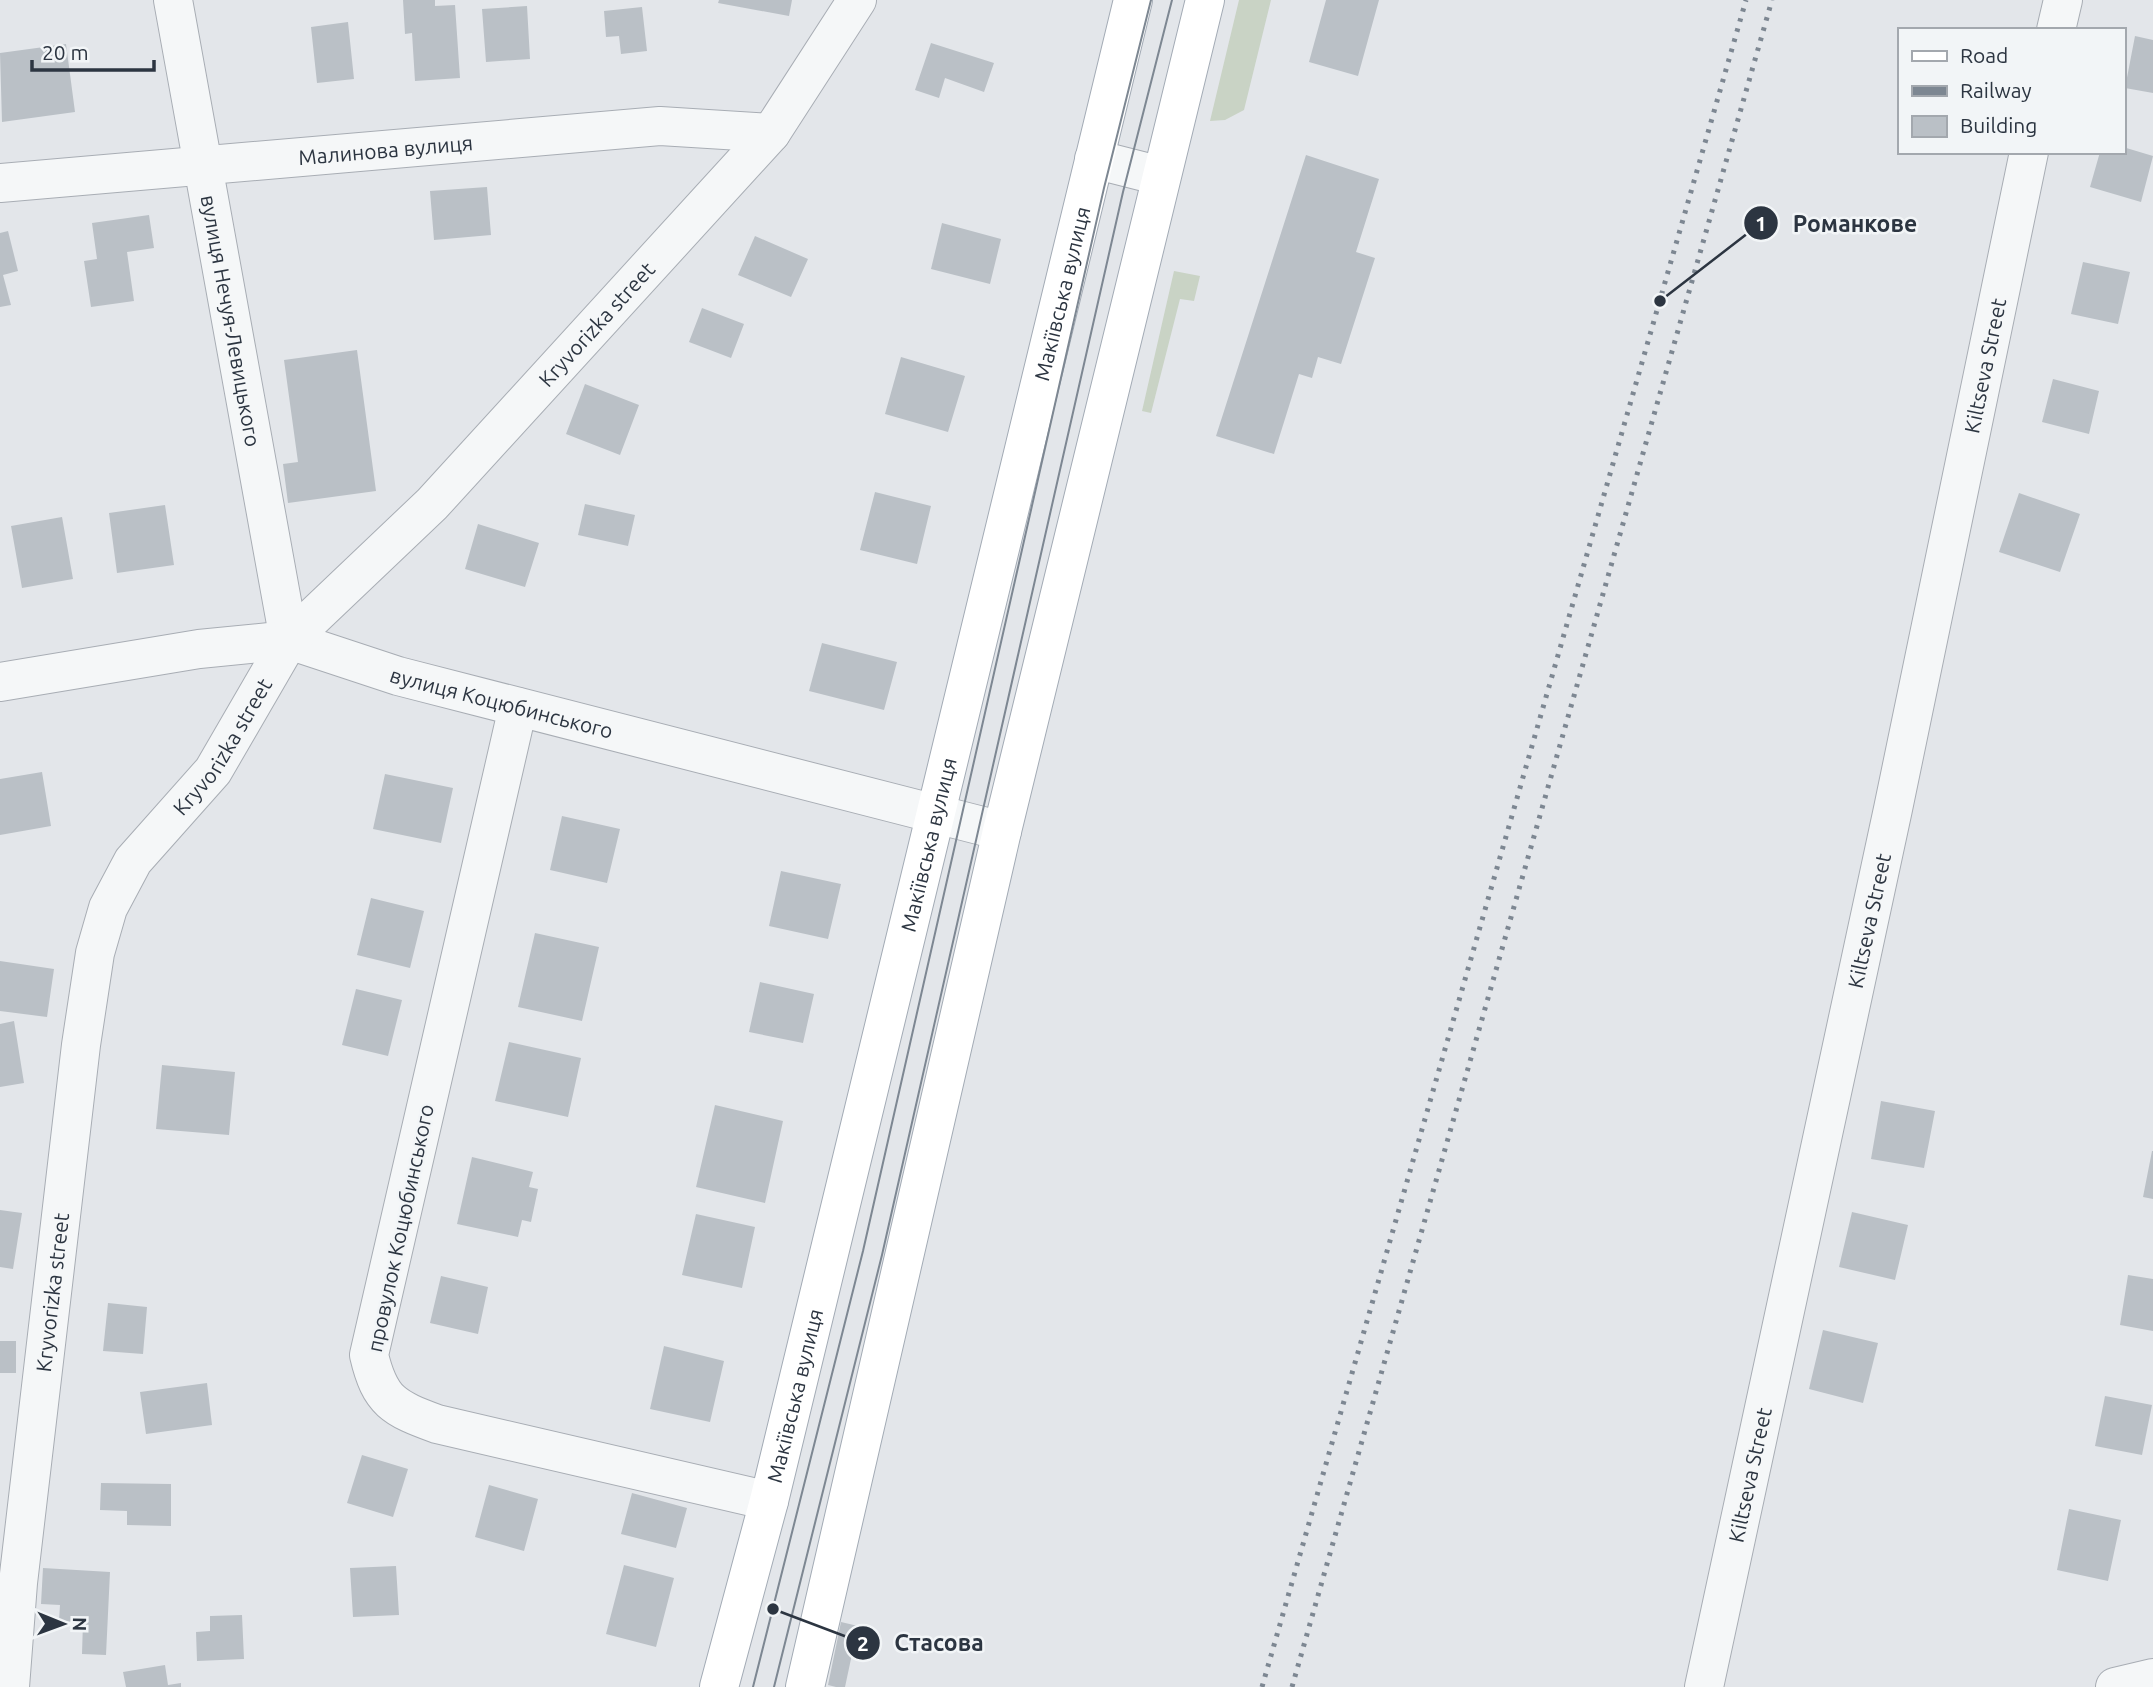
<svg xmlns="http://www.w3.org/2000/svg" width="2153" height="1687" font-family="Ubuntu,sans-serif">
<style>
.grass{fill:#c9d3c5}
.building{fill:#bac0c6}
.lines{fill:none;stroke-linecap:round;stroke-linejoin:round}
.minor-casing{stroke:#a8adb4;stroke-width:40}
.major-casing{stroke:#a3abb5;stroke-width:40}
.minor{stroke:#f5f7f8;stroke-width:38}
.major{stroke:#fff;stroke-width:38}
.tram{stroke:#7d8792;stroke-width:2}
.rail{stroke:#7d8792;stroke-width:5;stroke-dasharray:3.5 7;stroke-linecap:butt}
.labels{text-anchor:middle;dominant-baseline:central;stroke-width:5;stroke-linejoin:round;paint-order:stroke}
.street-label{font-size:21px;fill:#2c3541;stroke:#f2f5f7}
.leader{fill:none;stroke:#2c3541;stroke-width:2.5}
.callout-dot{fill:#2c3541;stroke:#f2f5f7;stroke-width:2.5}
.mark-label{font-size:21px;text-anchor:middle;font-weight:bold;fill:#fff}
.callout-label{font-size:23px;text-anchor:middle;font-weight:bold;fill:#2c3541;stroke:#f2f5f7;stroke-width:5;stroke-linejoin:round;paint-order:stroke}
</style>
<rect width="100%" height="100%" fill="#e3e6ea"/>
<path class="grass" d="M1239,0h32l-27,110 -19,10 -15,1z
M1174,271l26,5 -6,25 -14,-2 -29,114 -9,-2z"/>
<path class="building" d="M403,0h32v6l20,-1 5,73 -45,3 -3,-48 -7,1z
M719,0h73l-3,16 -71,-13z
M1326,0h53l-21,76 -49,-14z
M527,6l3,53 -44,3 -4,-53z
M642,7l5,44 -26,3 -2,-18 -13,1 -2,-26z
M348,22l6,57 -37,4 -6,-56z
M2135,36l18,4v53l-28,-5z
M931,43l63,20 -10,29 -39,-14 -6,20 -24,-8z
M66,44l9,68 -73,10 -2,-69z
M2123,147l30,9 -12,46 -51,-15 10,-35h23z
M1306,155l73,24 -23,73 19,6 -34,106 -23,-7 -6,21 -13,-4 -25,80 -58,-18z
M487,187l4,48 -57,5 -4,-49z
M149,215l5,33 -27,4 7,49 -43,6 -7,-46 13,-2 -5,-36z
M942,223l59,16 -11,45 -59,-15z
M8,231l10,40 -15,4 8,30 -11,2v-74z
M755,236l53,23 -17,38 -53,-22z
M2083,262l47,10 -12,52 -47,-10z
M702,308l42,16 -13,34 -42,-16z
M357,350l19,141 -88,12 -5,-39 15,-2 -14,-102z
M901,357l64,19 -17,56 -63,-18z
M2053,379l46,12 -10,43 -47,-12z
M585,384l54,21 -19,50 -54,-21z
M875,492l56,14 -14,58 -57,-14z
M2019,493l61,21 -20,58 -61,-20z
M585,504l50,11 -7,31 -50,-11z
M165,505l9,60 -57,8 -8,-60z
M62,517l11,62 -51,9 -11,-62z
M478,524l61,19 -14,44 -60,-18z
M822,643l75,19 -13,48 -75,-19z
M42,772l9,54 -51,9v-56z
M385,774l68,14 -12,55 -68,-14z
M562,816l58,13 -13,54 -57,-13z
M781,871l60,13 -13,55 -59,-13z
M371,898l53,13 -14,57 -53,-13z
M535,933l64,14 -17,74 -64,-14z
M0,961l54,8 -7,48 -47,-6z
M760,982l54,12 -11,49 -54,-11z
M356,989l46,11 -14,56 -46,-11z
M14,1021l10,62 -24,4v-63z
M509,1042l72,16 -13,59 -73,-16z
M162,1065l73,7 -6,63 -73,-6z
M1881,1101l54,10 -11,57 -53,-9z
M715,1105l68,16 -18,82 -69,-16z
M2152,1151h1v48l-10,-2z
M472,1157l61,15 -4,15 9,2 -7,33 -9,-2 -4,17 -61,-13z
M0,1210l22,3 -9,56 -13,-2z
M1852,1212l56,13 -13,55 -56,-13z
M696,1214l59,13 -13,61 -60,-13z
M2128,1275l25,4v52l-33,-6z
M441,1276l47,11 -10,47 -48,-11z
M108,1303l39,4 -4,47 -40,-3z
M1823,1330l55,13 -15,60 -54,-14z
M0,1341h16v32h-16z
M664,1346l60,15 -14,61 -60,-13z
M207,1383l5,42 -66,9 -6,-42z
M2105,1396l47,9 -10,50 -47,-9z
M362,1455l46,14 -15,48 -46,-14z
M101,1483l70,1v42l-44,-1v-14l-27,-1z
M489,1485l49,14 -14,52 -49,-14z
M632,1493l55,15 -11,40 -55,-14z
M2069,1509l52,11 -13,61 -51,-11z
M624,1565l50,13 -18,69 -50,-13z
M396,1566l3,49 -46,2 -3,-49z
M43,1568l67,4 -4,83 -24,-1 1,-32 -24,-1 1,-16 -19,-1z
M242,1615l2,44 -47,2 -1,-29 14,-1v-15z
M841,1622l17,4 -13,61h-9l-8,-2z
M165,1665l3,20 13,-2v4h-55l-3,-15z"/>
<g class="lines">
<defs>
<g id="minor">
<path id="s1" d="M173,0l116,640"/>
<path d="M2056,30l7,-30"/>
<path d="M1094,159l67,17"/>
<path id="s2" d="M0,183l660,-57 111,7"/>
<path id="s3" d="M0,682l199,-33 90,-9 109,36 604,155"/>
<path d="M518,707l-149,648c11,47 25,53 68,69l332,77"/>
<path id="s4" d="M10,1687l8,-104 63,-538 14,-92 13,-45 25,-47 80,-90 76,-131 143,-136 339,-371 86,-133"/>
<path id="s5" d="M1704,1687l189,-878 136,-657"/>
<path d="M2115,1687l38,-9"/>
</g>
<g id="major">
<path id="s6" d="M719,1687l50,-186 364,-1501"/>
<path d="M805,1687l197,-856 203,-831"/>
</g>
</defs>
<use href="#minor" class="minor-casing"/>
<use href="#major" class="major-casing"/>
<use href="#minor" class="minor"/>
<use href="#major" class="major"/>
<path class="tram" d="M753,1687l110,-436 241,-1063 47,-188
M774,1687l108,-432 241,-1063 49,-192"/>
<path class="rail" d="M1262,1687l484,-1687
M1292,1687l480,-1687"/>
</g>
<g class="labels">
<g class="street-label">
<text stroke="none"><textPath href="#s2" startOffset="387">Малинова вулиця</textPath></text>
<text stroke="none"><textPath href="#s6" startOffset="1435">Макіївська вулиця</textPath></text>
<text stroke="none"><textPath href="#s1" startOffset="326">вулиця Нечуя-Левицького</textPath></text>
<text stroke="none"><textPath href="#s4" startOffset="1552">Kryvorizka street</textPath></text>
<text stroke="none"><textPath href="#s5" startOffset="1351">Kiltseva Street</textPath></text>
<text stroke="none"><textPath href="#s3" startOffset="514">вулиця Коцюбинського</textPath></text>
<text stroke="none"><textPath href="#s4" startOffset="985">Kryvorizka street</textPath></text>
<text stroke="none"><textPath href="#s6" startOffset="868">Макіївська вулиця</textPath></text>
<text stroke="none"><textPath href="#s5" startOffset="784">Kiltseva Street</textPath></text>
<text transform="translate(400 1228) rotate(-78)">провулок Коцюбинського</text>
<text stroke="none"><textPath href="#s4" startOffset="397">Kryvorizka street</textPath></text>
<text stroke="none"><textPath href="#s6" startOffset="301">Макіївська вулиця</textPath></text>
<text stroke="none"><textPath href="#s5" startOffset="217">Kiltseva Street</textPath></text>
</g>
</g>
<path class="leader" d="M1660 301L1761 223M773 1609L863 1643"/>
<g class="callout-dot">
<circle cx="1660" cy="301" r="7"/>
<circle cx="773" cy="1609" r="7"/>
<circle cx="1761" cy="223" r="18"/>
<circle cx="863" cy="1643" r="18"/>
</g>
<g class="mark-label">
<text x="1761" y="231">1</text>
<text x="863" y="1651">2</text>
</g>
<g class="callout-label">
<text x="1855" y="232">Романкове</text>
<text x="939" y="1651">Стасова</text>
</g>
<rect x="1898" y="28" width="228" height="126" fill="#f2f5f7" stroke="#a3a8ae" stroke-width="2"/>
<rect x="1912" y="51" width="35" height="10" fill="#ffffff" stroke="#a3a8ae" stroke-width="2"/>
<text x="1960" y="63" font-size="21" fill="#2c3541">Road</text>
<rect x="1912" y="86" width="35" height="10" fill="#7d8792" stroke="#a3a8ae" stroke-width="2"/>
<text x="1960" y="98" font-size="21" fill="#2c3541">Railway</text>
<rect x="1912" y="116" width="35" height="21" fill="#bac0c6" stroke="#a3a8ae" stroke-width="2"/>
<text x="1960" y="133" font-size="21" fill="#2c3541">Building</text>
<g transform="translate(63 1624) rotate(91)" stroke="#f2f5f7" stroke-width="5" paint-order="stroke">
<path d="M0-5L12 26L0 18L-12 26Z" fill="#2c3541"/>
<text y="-10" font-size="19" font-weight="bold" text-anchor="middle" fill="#2c3541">N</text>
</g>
<path d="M32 60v10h122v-10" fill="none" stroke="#2c3541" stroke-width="3.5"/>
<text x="42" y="60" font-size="21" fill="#2c3541" stroke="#f2f5f7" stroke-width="5" paint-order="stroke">20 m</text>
</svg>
